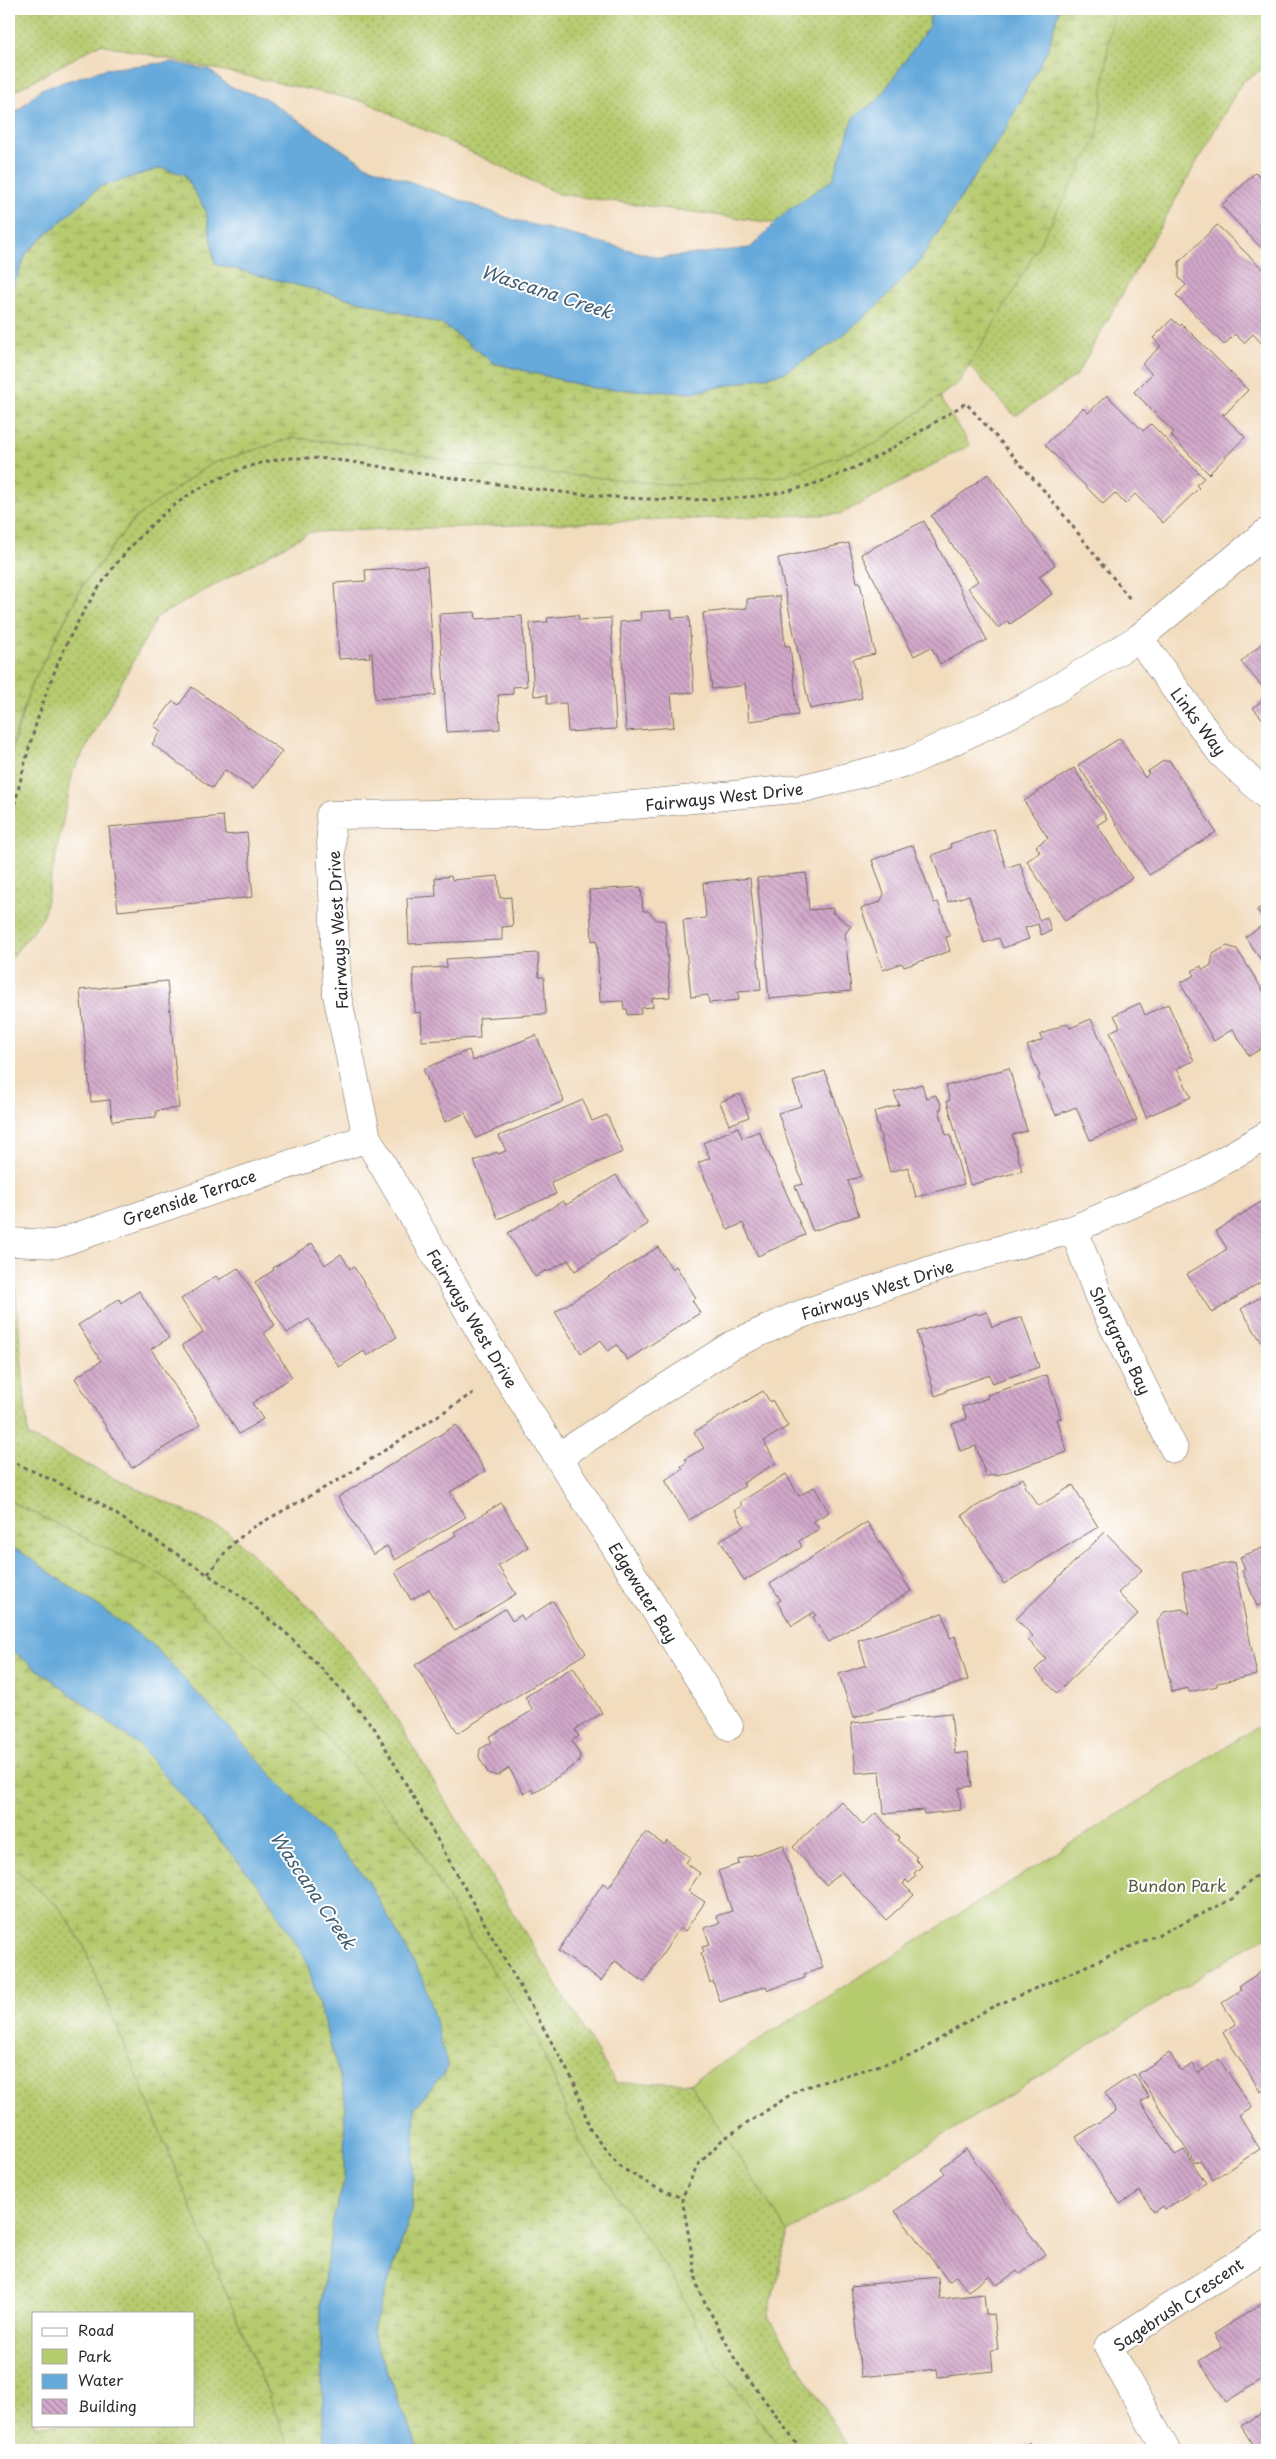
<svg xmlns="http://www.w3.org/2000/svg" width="1276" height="2459" font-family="'Playpen Sans',sans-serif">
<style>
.grass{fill:url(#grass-dots);stroke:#707a4c;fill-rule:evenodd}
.wetland{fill:url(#wetland-marsh);stroke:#707a4c}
.park{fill:#b6ca6e;stroke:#707a4c}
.water{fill:#66aadb;stroke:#486a83}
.building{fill:url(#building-back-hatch)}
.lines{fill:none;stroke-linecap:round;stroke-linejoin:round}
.minor-casing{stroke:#71695e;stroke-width:29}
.path{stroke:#71695e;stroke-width:3;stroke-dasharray:4 4;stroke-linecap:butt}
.minor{stroke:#fff;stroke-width:28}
.labels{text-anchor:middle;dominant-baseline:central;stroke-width:4;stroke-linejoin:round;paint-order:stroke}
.street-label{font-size:16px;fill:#2b2b2b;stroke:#fff}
.park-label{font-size:16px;fill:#555b3f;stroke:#fff}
.water-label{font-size:18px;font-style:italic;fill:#435e71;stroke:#fff}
</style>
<defs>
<pattern id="grass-dots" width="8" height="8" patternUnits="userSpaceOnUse" patternTransform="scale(1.25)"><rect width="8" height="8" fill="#b6ca6e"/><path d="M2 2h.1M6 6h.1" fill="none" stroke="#94a45b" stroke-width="1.8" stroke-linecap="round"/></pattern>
<pattern id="wetland-marsh" width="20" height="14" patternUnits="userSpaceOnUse" patternTransform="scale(1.25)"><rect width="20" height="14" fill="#b6ca6e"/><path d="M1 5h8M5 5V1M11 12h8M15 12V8" fill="none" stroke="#94a45b"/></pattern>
<pattern id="building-back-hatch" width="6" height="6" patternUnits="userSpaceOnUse" patternTransform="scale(1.25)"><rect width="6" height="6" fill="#d2a8ca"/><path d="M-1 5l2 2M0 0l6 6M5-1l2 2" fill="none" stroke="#ab89a4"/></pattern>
</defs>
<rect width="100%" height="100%" fill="#fff"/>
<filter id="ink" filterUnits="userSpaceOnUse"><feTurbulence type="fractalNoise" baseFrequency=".02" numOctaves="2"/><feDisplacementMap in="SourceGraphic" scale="10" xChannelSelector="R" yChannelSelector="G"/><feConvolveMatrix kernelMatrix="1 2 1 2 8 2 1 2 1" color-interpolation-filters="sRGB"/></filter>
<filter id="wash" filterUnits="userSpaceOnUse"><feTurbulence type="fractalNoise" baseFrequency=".0096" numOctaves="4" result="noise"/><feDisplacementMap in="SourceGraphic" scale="20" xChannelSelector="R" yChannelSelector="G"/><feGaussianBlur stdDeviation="1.12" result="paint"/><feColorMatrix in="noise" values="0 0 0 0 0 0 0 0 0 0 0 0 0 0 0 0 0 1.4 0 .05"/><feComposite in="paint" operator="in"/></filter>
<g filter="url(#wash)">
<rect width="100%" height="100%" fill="#f2dcbe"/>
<path class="grass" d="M9,9h1258v57l-25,16 -166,294 -61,40 -74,-82 -167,-111 -215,-29 -193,-92 -266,-58 -91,50z
M939,397l31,48 -129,69 -531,18 -153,85 -84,155 -30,146 -34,43v-201l21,-72 52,-101 52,-68 76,-55 82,-26 78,7 505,-1z
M9,1272h5l14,164 200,96 85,79 60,70 243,402h74l98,149 -20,84 82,134h-68l-70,-94 -37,-75 -96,-140 -43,-106 -69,-103 -55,-96 -249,-260 -154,-75z
M9,1864l51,44 23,36 208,506h-282zM34,2313h160v112h-160z"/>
<path class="wetland" d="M1059,9h54l-16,129 -81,149 -57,95 -84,62 -91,32 -110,9 -206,-20 -98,-20 -78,-7 -82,26 -76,55 -52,67 -52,102 -21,65v-462l3,-2 15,-37 72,-65 62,-19 23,6 22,37 9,53 163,42 66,19 50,38 99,25 99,5 91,-20 52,-31 44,-38 39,-41 87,-133 43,-81z
M9,1501l154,75 142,136 107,124 55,96 69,103 43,106 96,140 37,75 70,94h-364l-46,-118 40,-122 3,-102 33,-40 -296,-424 -134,-94 -9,-3z
M9,1648l130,97 125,147 42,67 39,136 -1,88 -10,32 -14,94 4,141h-33l-208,-506 -23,-36 -51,-44z"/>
<path class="park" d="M1267,1721v214l-479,297 -98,-149z"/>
<path class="water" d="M931,9h128l-11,40 -43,81 -87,133 -39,41 -44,38 -52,31 -91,20 -99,-5 -99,-25 -50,-38 -66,-19 -163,-42 -9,-53 -22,-37 -23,-6 -62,19 -72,65 -15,37 -3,2v-172l32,-30 64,-20 67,-7 37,8 20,16 36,12 100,67 146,54 149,39 90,-10 37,-37 46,-32 21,-63 24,-16 51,-74z
M9,1547l9,3 134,94 215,235 57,102 24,87 -33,40 -3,102 -40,122 46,118h-94l-4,-141 14,-94 10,-32 1,-88 -39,-136 -42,-67 -125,-147 -130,-97z"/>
<g id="blocks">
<path class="building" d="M1267,169v85l-46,-48 34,-33 4,4z
M1217,225l50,48v76l-14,-15 -9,9 -9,-9 -11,11 -48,-50 10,-10 -7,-7v-16z
M1172,319l8,7 2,-2 66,66 -23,24h-3l23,23 -36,37 -38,-38 3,-4 -40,-40 18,-18 -10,-10 19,-18 -8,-8z
M1107,395l36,36 8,-7 53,54 -8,7 3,3 -36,35 -28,-29 -10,10 -10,-11 -12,11 -58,-59 38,-37 5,5z
M988,474l67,91 -16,11 13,18 -42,30 -2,-3 -10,7 -30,-40 10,-7 -47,-65z
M924,521l63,119 -47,24 -9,-17 -17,9 -53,-102z
M849,543l8,39h3l15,72 -22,5 9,39 -52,11 -32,-151z
M427,566l9,129 -61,4 -3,-46h-3l1,4 -31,2 -5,-76 32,-2 -1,-11z
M780,596l5,50h5l8,69 -49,6 -4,-38 -5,3 -28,3 -9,-76 44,-5v-9z
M671,610l1,8 17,-1 5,75 -23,2 3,33 -48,4 -6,-109 21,-2 -1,-8z
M475,612l1,7 46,-3 5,70 -14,1v7l-15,1 2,34 -53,3 -8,-118z
M576,615h2l1,5 32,-2 5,111 -48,3 -2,-29 -19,1v-9l-13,1 -4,-73 18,-1 -1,-4z
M1267,639v53l-26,-30z
M192,687l90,64 -29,38 -28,-19 -13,18 -60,-44 9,-13 -7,-5 19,-25 6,4z
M1267,696v28l-14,-16z
M1120,738l25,40 4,-5 -2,-1 18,-12 2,2 2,-2 47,72 -67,43 -71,-110z
M1074,768l33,51 -10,6 35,53 -67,43 -38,-60 13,-9 -4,-6 12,-8 -24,-37z
M223,816l2,19 22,-2 6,64 -135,14 -9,-84z
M994,829l12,39 14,-5 19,57 8,-3 4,14 -10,4 -3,-11 -13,4 4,11 -26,9 -4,-10 -15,5 -15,-48 -21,7 -16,-47 19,-7 -1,-4z
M913,845l21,58 4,-1 12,34 -4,1 4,14 -43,15 -3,1 -2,-4 -19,7 -22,-62 19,-6 4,-8 -12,-34z
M806,873l3,37 24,-2v6l1,-1 17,13 -6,8 6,57 -82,8 -12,-121z
M451,876l1,4 46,-4 2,22 11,-1v2l2,27 -11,1v13l-93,4 -2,-46 29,-2 -1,-18z
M750,878l11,112 -23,2 1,8 -30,3 -1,-8 -17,2 -8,-77 23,-2 -3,-35z
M641,887l2,24h5l9,9 8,1 5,76 -18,1 1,9 -12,1v6l-13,1 -1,-6h-3l-1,-8 -23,1 -3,-62 -5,1 -3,-51z
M1267,903v66l-22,-32 21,-14 -9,-13z
M1227,946l10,3 30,48v48l-18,11 -16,-27 -19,12 -34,-58 15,-8 -3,-4 9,-5 2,4 8,-5 2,-11z
M538,953l1,24h5l2,37 -67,4 1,20 -58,3 -1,-29 -6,1 -2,-44 34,-2 -1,-8z
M167,981l12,127 -23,3v6l-44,4 -2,-21 -19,2 -11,-112z
M1140,1003l5,12 23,-11 26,57 -17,7 14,29 -45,20 -36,-85 10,-5 -6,-12z
M1091,1019l46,101 -47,20 -14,-33 -20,8 -18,-38 2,-1 -13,-30 15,-6 -2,-5 27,-12 3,5z
M536,1035l28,66 -88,37 -11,-25 -20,9 -22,-53 46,-19 4,11z
M1009,1068l18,63 -15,4 10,36 -52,14 -23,-84 3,-1 -4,-14z
M825,1071l36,105 -13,5 11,34 -46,16 -18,-45 8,-2 -25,-71 23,-7 -8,-24z
M922,1084l4,14 10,-3 1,4h2l3,10h-3l7,26 4,-1 14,50 -48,13 -8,-30 -18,5 -16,-60 25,-7 -5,-13z
M740,1094l9,23 -20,8 -9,-23z
M583,1100l9,21 15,-6 16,37 -72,30 5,12 -58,25 -24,-58 23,-9 1,2 8,-3 -7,-15z
M738,1127l4,11 17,-7 46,104 -47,21 -15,-33 -15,7 -30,-67 12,-5 -7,-15z
M616,1175l32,49 -73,47 -7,-11 -21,12 -1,-2 -11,7 -27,-44 55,-32 3,4z
M1267,1198v80l-55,35 -25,-39 40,-25 -11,-18z
M312,1243l13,22 16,-11 9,15 4,-2 43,70 -30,19 -3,-5 -25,16 -30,-48 -22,14 -32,-51 19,-12 -1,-2z
M658,1247l14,22 4,-3 20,32 -4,2 8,13 -73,47 -10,-15 -9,6 -7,-11 -20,13 -26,-41z
M238,1268l37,57 -11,8 28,44 -40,26 11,16 -24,15 -57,-89 21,-13 -22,-33 35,-23 3,4z
M139,1291l30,47 -18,11 49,76 -68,43 -57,-90 26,-17 -23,-36 41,-26 2,4z
M1267,1293v53l-2,2 -24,-39z
M987,1312l5,15 30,-10 17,50 -47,16 -2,-8 -44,15v2l-11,4 -18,-64 60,-19 1,2z
M1047,1375l14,43 -4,1 10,33 -72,24 -1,-2 -8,3 -10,-31 -16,5 -8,-27 15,-5 -5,-12 26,-9 -1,-3z
M763,1391l7,11 2,-2 16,26 -24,15 12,22 -33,20 2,3 -56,34 -24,-40 18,-11 -2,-3 6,-4 -2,-3 19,-11 -10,-16z
M456,1425l29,46 -35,21 16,25 -71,43 -8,-14 -14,9 -35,-58z
M786,1474l13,22 15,-9 15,25 -15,9 5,8 -20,12 3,6 -58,34 -24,-41 24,-14 -9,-16 7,-4 -2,-4z
M1023,1478l3,6 -2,2 15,20 34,-21 25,42 -94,57 -42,-69z
M501,1503l27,44 -30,19 18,28 -61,37 -26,-42 -18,11 -16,-28 61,-37 -2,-3z
M867,1522l44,69 -82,51 -16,-25 3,-2 -2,-3 -22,14 -15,-24 4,-2 -11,-16z
M1105,1532l37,38 -24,23 20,21 -81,79 -22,-23 11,-11 -18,-19 5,-4 -17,-17z
M1267,1546v56l-10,4 -15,-36 3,-1 -5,-12z
M1234,1562l23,113 -40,8v3l-28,6 -1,-4 -16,4 -15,-70 7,-10 18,-3 8,5 -8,-41z
M553,1601l33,52 -128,80 -43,-68 90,-56 7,12 9,-6 3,5z
M943,1613l7,25 5,-2 13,44 -115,38 -14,-44 27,-9 -8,-25z
M573,1667l29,46 -27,17 4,6 -7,5 8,14 -1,7 -45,31 -2,-4 -8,5 -15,-26 -12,8 -9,-3 -9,-16 1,-8 12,-7 -3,-5 44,-27 -8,-13z
M951,1713l4,41 13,-2 4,34 -13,2 2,22 -37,4 -1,-4 -39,4 -4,-43 -24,2 -5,-50z
M841,1801l22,24 13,-12 23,25 -2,2 20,17 -2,2 7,7 -8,7 2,3 -7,7 -3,-3 -3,4 11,11 -28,25 -45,-48 -15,13 -33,-38z
M646,1832l18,13 3,-4 23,16 -4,6 14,10 -12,18 17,11 -20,29 -5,-3 -36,54 -29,-21 -14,20 -43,-30 45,-68 6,4z
M783,1845l40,123 -19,6 1,4 -37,12 -2,-4 -46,16 -7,-21 -3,2 -9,-29 3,-2 -2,-5 8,-2 -6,-17 16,-5 -4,-7 16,-5 -14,-40 21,-7 -1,-4z
M1265,1969l2,4v115l-6,4 -38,-59 13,-9 -14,-21 19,-13 -2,-4z
M1169,2053l12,18 12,-7 5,9 21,-14 33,49 -13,8 21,33 -47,31 -13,-20 -5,3 -57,-89z
M1134,2074l15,23 -8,5 34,53 9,-5 22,33 -41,26 -2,-3 -9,6 -14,-21 -20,13 -44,-67 40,-26 -11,-18z
M966,2149l79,105 -26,20 -2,-3 -20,14 -7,-10 -22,16 -12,-15 -7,6 -54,-71 50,-38 -4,-5z
M938,2277l2,22 44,-5 2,21 8,-1 4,35 -7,1 2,21 -55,6 -1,-8 -76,8 -10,-91z
M1267,2300v76l-41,26 -27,-41 23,-15 -8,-12z
M1267,2410v40h-11l-15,-24z
M1030,2442l5,8h-19z"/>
</g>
</g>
<g filter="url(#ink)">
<use href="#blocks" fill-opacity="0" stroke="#71695e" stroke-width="1"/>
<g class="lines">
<defs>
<path id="minor" d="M1267,532l-128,106 -104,64 -124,59 -107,27 -251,25 -223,2 7,180 30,143 137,234 54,85 174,-112 64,-29 147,-50 131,-37 123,-53 70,-41
M1139,638l82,115 46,43
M1074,1229l24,66 76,154
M9,1242l47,2 311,-106
M558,1457l171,269
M1166,2450l-58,-103 159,-102"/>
</defs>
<use href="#minor" class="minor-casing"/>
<path class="path" d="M9,828c25,-107 50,-205 128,-288 25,-27 52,-49 86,-63 24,-11 49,-19 75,-19 42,-1 84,10 126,16 112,15 227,35 341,21 76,-10 138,-53 201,-92l81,91 83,105
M9,1460l84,39 152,100 41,34 44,44 45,52 200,355 15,45 30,38 35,20 27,11
M208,1574l24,-30 20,-16 90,-50 134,-87
M801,2450l-65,-89 -38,-72 -16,-91 15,-32 25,-26 77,-51 115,-34 74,-46 176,-77 68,-33 35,-34"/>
<use href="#minor" class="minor"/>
</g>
</g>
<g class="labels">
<g class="street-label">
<text transform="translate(1199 721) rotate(53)">Links Way</text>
<text transform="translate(724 796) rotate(-6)">Fairways West Drive</text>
<text transform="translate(337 930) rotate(-93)">Fairways West Drive</text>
<text transform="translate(189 1197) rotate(-19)">Greenside Terrace</text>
<text transform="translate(877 1289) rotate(-18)">Fairways West Drive</text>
<text transform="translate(473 1318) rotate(59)">Fairways West Drive</text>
<text transform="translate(1121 1340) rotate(64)">Shortgrass Bay</text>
<text transform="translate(644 1592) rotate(58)">Edgewater Bay</text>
<text transform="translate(1178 2304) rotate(-34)">Sagebrush Crescent</text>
</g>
<g class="park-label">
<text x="1177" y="1885">Bundon Park</text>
</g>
<g class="water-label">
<text transform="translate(547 291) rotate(18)">Wascana Creek</text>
<text transform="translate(314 1890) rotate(56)">Wascana Creek</text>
</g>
</g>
<rect width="1276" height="2459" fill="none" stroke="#fff" stroke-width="30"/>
<rect x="32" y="2312" width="162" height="115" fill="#ffffff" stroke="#aaaaaa"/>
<rect x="42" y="2328" width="25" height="8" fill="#ffffff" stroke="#aaaaaa"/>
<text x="78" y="2336" font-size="15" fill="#2b2b2b">Road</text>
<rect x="42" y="2349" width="25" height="15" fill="#b6ca6e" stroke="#aaaaaa"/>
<text x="78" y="2362" font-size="15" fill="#2b2b2b">Park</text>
<rect x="42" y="2374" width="25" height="15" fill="#66aadb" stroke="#aaaaaa"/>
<text x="78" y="2386" font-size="15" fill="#2b2b2b">Water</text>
<rect x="42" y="2399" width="25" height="15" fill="url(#building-back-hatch)" stroke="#aaaaaa"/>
<text x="78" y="2412" font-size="15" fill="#2b2b2b">Building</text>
</svg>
